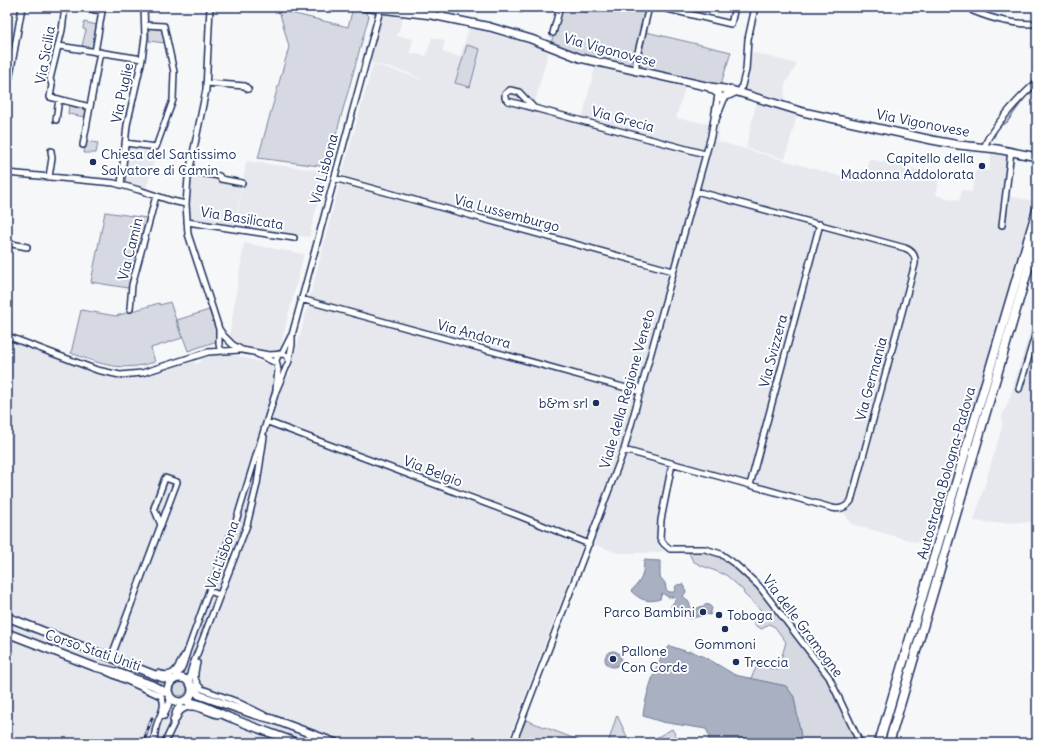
<svg xmlns="http://www.w3.org/2000/svg" width="1044" height="750" font-family="Delius,sans-serif">
<style>
.built{fill:#e6e8ee}
.green{fill:#d6d9e2;stroke:#7884a0}
.water{fill:#a9b0c1;stroke:#707c99}
.lines{fill:none;stroke-linecap:round;stroke-linejoin:round}
.stream{stroke:#707c99;stroke-width:1.5}
.minor-casing{stroke:#1b2f5e;stroke-width:8}
.major-casing{stroke:#1b2f5e;stroke-width:10}
.highway-casing{stroke:#1b2f5e;stroke-width:11}
.minor{stroke:#fff;stroke-width:5}
.major{stroke:#fff;stroke-width:7}
.highway{stroke:#fff;stroke-width:8}
.rail-casing{stroke:#1b2f5e;stroke-width:3}
.rail{stroke:#fff;stroke-width:1.5;stroke-dasharray:4.5;stroke-linecap:butt}
.poi-dot{fill:#1b2f5e;stroke:#fff;stroke-width:1.5}
.labels{text-anchor:middle;dominant-baseline:central;stroke-width:4;stroke-linejoin:round;paint-order:stroke}
.street-label{font-size:14px;fill:#1b2f5e;stroke:#fff}
.poi-label{font-size:14px;fill:#1b2f5e;stroke:#fff;text-anchor:start}
</style>
<rect width="100%" height="100%" fill="#f6f7f9"/>
<filter id="ink" filterUnits="userSpaceOnUse"><feTurbulence type="fractalNoise" baseFrequency=".025" numOctaves="2"/><feDisplacementMap in="SourceGraphic" scale="8" xChannelSelector="R" yChannelSelector="G"/><feConvolveMatrix kernelMatrix="1 2 1 2 8 2 1 2 1" color-interpolation-filters="sRGB"/></filter>
<g filter="url(#ink)">
<path class="built" d="M381,12l23,3 -7,21 16,3 -3,14 16,3 6,-19 13,4 -3,11 18,5 9,-30 50,14 21,7 8,5 -15,56 -31,-8 -2,7 2,-5 79,20 15,-60 90,21 -10,34 43,8 -2,15 147,42 5,-24 71,15 -4,21 23,6 3,-11 10,2 4,-23 13,2 3,-25 21,10 -6,40 29,5 -106,345 -79,-22 -7,-12 -172,-46 -13,72v8l5,5 -10,2h-36l-34,-12 -77,202h-500v-404l99,36 14,2 25,-1 47,-15 3,3 6,-2 1,-4 9,-2 18,-1 10,1 32,9 2,6 16,6 51,-195 33,-118 46,14 -1,4 2,-4 -14,-6 -38,-10z
M751,52l46,12 -12,20 -1,19 15,5 -14,51 -39,-11 11,-48 -15,-4 8,-31z
M126,146l32,2 -12,42 -23,-7z
M246,161l80,10 -17,66 -73,-9z
M190,172l29,5 23,7 -7,44 -48,-6z
M244,243l60,11 -24,94 -3,2 -8,2 -35,-9 -5,-4z
M1037,308v93l-5,-1 5,34v91l-4,-3 -40,1 -19,-2 28,-94v-11l7,-16z"/>
<path class="green" d="M560,7l29,6 2,-6h57l-16,55 -7,4 -40,-9 -34,-13z
M353,8l11,3 5,5 -42,151 -69,-9 31,-111 -10,-37 69,17z
M84,22l13,3 -5,24 -10,-3 4,-16 -3,-1z
M149,28l13,2 3,13 -16,-2z
M646,32l85,20 -11,35 -73,-17 -6,-4v-9z
M467,45l13,4 -10,38 -15,-4z
M69,105l17,5 -1,7 -17,-3z
M86,141l12,2 -2,10h-12z
M105,212l42,6 -19,70 -37,-6z
M170,302l12,36 -31,10 4,14c-34,10 -52,3 -84,-9l10,-43 35,6 43,-13 1,2z
M209,310l10,27 -2,4 -29,10 -11,-31z
M688,551h17l15,4 17,8 22,24 70,90 10,22 17,44h-54l-8,-46 -8,-11 -35,-7 6,-14 21,5 8,-28 -11,-15 -6,-3 -7,5 -8,-4v-4l9,-4 -2,-7 -17,-16 -1,-4 -17,-15 -26,-10 -7,-4z
M173 689a7 7 0 1 1 14 0a7 7 0 1 1-14 0Z
M617,715l13,28h-22z
M526,720l60,23h-70z
M672,729l8,14h-33z"/>
<path class="water" d="M644,560l16,1v16l5,6 1,6 3,3h5l2,-3 -1,-2 2,-2 6,-1 2,3 1,5 -3,4c8,6 9,13 8,23l-18,-9 -2,-4 5,-7 -3,-2h-5l-6,-4 -2,6c-12,4 -20,1 -29,-8 12,-12 12,-15 13,-31z
M708,604l4,4 -2,7 -4,-1 -13,4 2,-9z
M670,646l18,6 2,-1 15,6 30,18 51,11 8,11 8,46h-94l1,-8 -3,-6 -44,-7 -19,-6c1,-16 12,-48 20,-63 2,-3 5,-5 7,-7z
M605 659a8 8 0 1 1 16 0a8 8 0 1 1-16 0Z"/>
<g class="lines">
<path class="stream" d="M999,126l8,-4 19,-26 11,-8
M994,137l3,-8"/>
<defs>
<path id="minor" d="M65,7l-3,23 -12,49 2,6 -2,12 40,10
M659,7l72,17 4,-17
M88,9l14,2 -7,41
M521,9v-2
M973,11c22,9 40,13 64,13
M441,17l3,-10
M553,33l7,-26
M59,46l83,13
M636,72v-12l13,-53
M206,83l39,3 3,3
M7,92l15,-85
M740,93l6,-23 2,-31 7,-32
M534,108l-26,-7 -3,-3v-4l5,-4 9,2 15,16 171,46
M56,120l3,-21
M715,122l10,-25
M125,143l31,4 17,-47 1,-28 -10,-46 -19,-1
M83,145l17,-93
M985,147c1,-14 40,-55 52,-65
M189,171l30,5 2,3 21,4
M7,173l107,10 25,7 33,11 14,3
M49,177l3,-19 -1,-7
M334,178l339,93
M121,185l6,-60 15,-66 3,-22 -1,-30
M187,222l107,16
M1002,225l9,-74
M7,243l20,4
M301,299l340,93
M130,309l2,-24 24,-89
M219,330v14l1,5 4,2 16,-1
M7,336l90,34 23,5 22,-2 66,-21 16,-1
M257,354l19,9
M282,354l9,-18
M289,359l3,-14v-10l88,-325
M276,389l2,-19 -2,-10 3,-6
M1019,389l18,-60
M268,422l249,93 72,29
M624,450l126,35 82,23c8,2 14,0 19,-7l64,-237c1,-8 -2,-13 -10,-16l-209,-57
M672,464l-11,56 -1,18 4,6 6,5h35l16,5 14,10 24,22 70,91 31,66
M750,485l70,-261
M209,591l11,4
M116,660l-2,-4v-6l63,-168 -12,-4 -11,30 7,17
M197,663c-3,11 -4,18 5,26l33,12 29,14
M107,672l54,24c6,10 -1,18 -4,28 -2,5 -2,11 -3,16
M158,673c17,6 19,-5 26,-17
M175,678c7,-7 9,-16 12,-26l22,-61 27,-70 40,-130 13,-30 -1,-4 -4,-3 -15,1 -27,-5 -9,-5 -9,-9 -5,-7 -7,-22 -24,-73 -2,-30 2,-26 18,-88 4,-83
M190,683v-9l2,-7 55,-142 10,-41 7,-47
M164,716l6,-15 -1,-5
M173,720l3,-9 7,-10
M165,742l14,-29c11,-13 26,-1 39,2
M513,743l111,-293 87,-314 7,-41"/>
<path id="major" d="M363,7l69,8 58,12 41,12 49,19 130,29 21,3 72,22 129,28 27,5 38,4 40,8
M710,88l8,5 1,3 3,2 13,-6
M7,617l148,58 11,4h8
M7,633l88,34 21,5 36,13 17,9
M168 690a12 12 0 1 1 24 0a12 12 0 1 1-24 0Z
M192,686l7,9 54,19 19,5 64,24
M185,701c18,2 32,12 49,18 21,9 43,16 64,24"/>
<path id="highway" d="M879,743l158,-533
M889,743l148,-505"/>
</defs>
<use href="#minor" class="minor-casing"/>
<use href="#major" class="major-casing"/>
<use href="#highway" class="highway-casing"/>
<use href="#minor" class="minor"/>
<use href="#major" class="major"/>
<use href="#highway" class="highway"/>
<defs>
<path id="rail" d="M143,743l9,-25"/>
</defs>
<use href="#rail" class="rail-casing"/>
<use href="#rail" class="rail"/>
</g>
</g>
<g class="poi-dot">
<circle cx="93" cy="162" r="4"/>
<circle cx="982" cy="166" r="4"/>
<circle cx="596" cy="403" r="4"/>
<circle cx="703" cy="612" r="4"/>
<circle cx="719" cy="615" r="4"/>
<circle cx="725" cy="629" r="4"/>
<circle cx="613" cy="659" r="4"/>
<circle cx="736" cy="662" r="4"/>
</g>
<g class="labels">
<g class="street-label">
<text transform="translate(610 50) rotate(15)">Via Vigonovese</text>
<text transform="translate(45 55) rotate(-80)">Via Sicilia</text>
<text transform="translate(122 93) rotate(-78)">Via Puglie</text>
<text transform="translate(623 119) rotate(15)">Via Grecia</text>
<text transform="translate(923 123) rotate(11)">Via Vigonovese</text>
<text transform="translate(324 169) rotate(-75)">Via Lisbona</text>
<text transform="translate(507 213) rotate(15)">Via Lussemburgo</text>
<text transform="translate(242 218) rotate(9)">Via Basilicata</text>
<text transform="translate(130 249) rotate(-76)">Via Camin</text>
<text transform="translate(474 334) rotate(15)">Via Andorra</text>
<text transform="translate(773 351) rotate(-75)">Via Svizzera</text>
<text transform="translate(871 379) rotate(-75)">Via Germania</text>
<text transform="translate(627 389) rotate(-74)">Viale della Regione Veneto</text>
<text transform="translate(433 471) rotate(21)">Via Belgio</text>
<text transform="translate(946 473) rotate(-74)">Autostrada Bologna-Padova</text>
<text transform="translate(222 555) rotate(-70)">Via Lisbona</text>
<text transform="translate(803 626) rotate(53)">Via delle Gramogne</text>
<text transform="translate(93 650) rotate(19)">Corso Stati Uniti</text>
</g>
<g class="poi-label">
<text x="101" y="154">Chiesa del Santissimo<tspan x="101" dy="16">Salvatore di Camin</tspan></text>
<text x="974" y="158" text-anchor="end">Capitello della<tspan x="974" dy="16">Madonna Addolorata</tspan></text>
<text x="588" y="403" text-anchor="end">b&amp;m srl</text>
<text x="695" y="612" text-anchor="end">Parco Bambini</text>
<text x="727" y="615">Toboga</text>
<text x="725" y="644" text-anchor="middle">Gommoni</text>
<text x="621" y="651">Pallone<tspan x="621" dy="16">Con Corde</tspan></text>
<text x="744" y="662">Treccia</text>
</g>
</g>
<rect width="1044" height="750" fill="none" stroke="#fff" stroke-width="24"/>
<rect x="12" y="12" width="1020" height="726" fill="none" stroke="#1b2f5e" stroke-width="1.5" filter="url(#ink)"/>
</svg>
